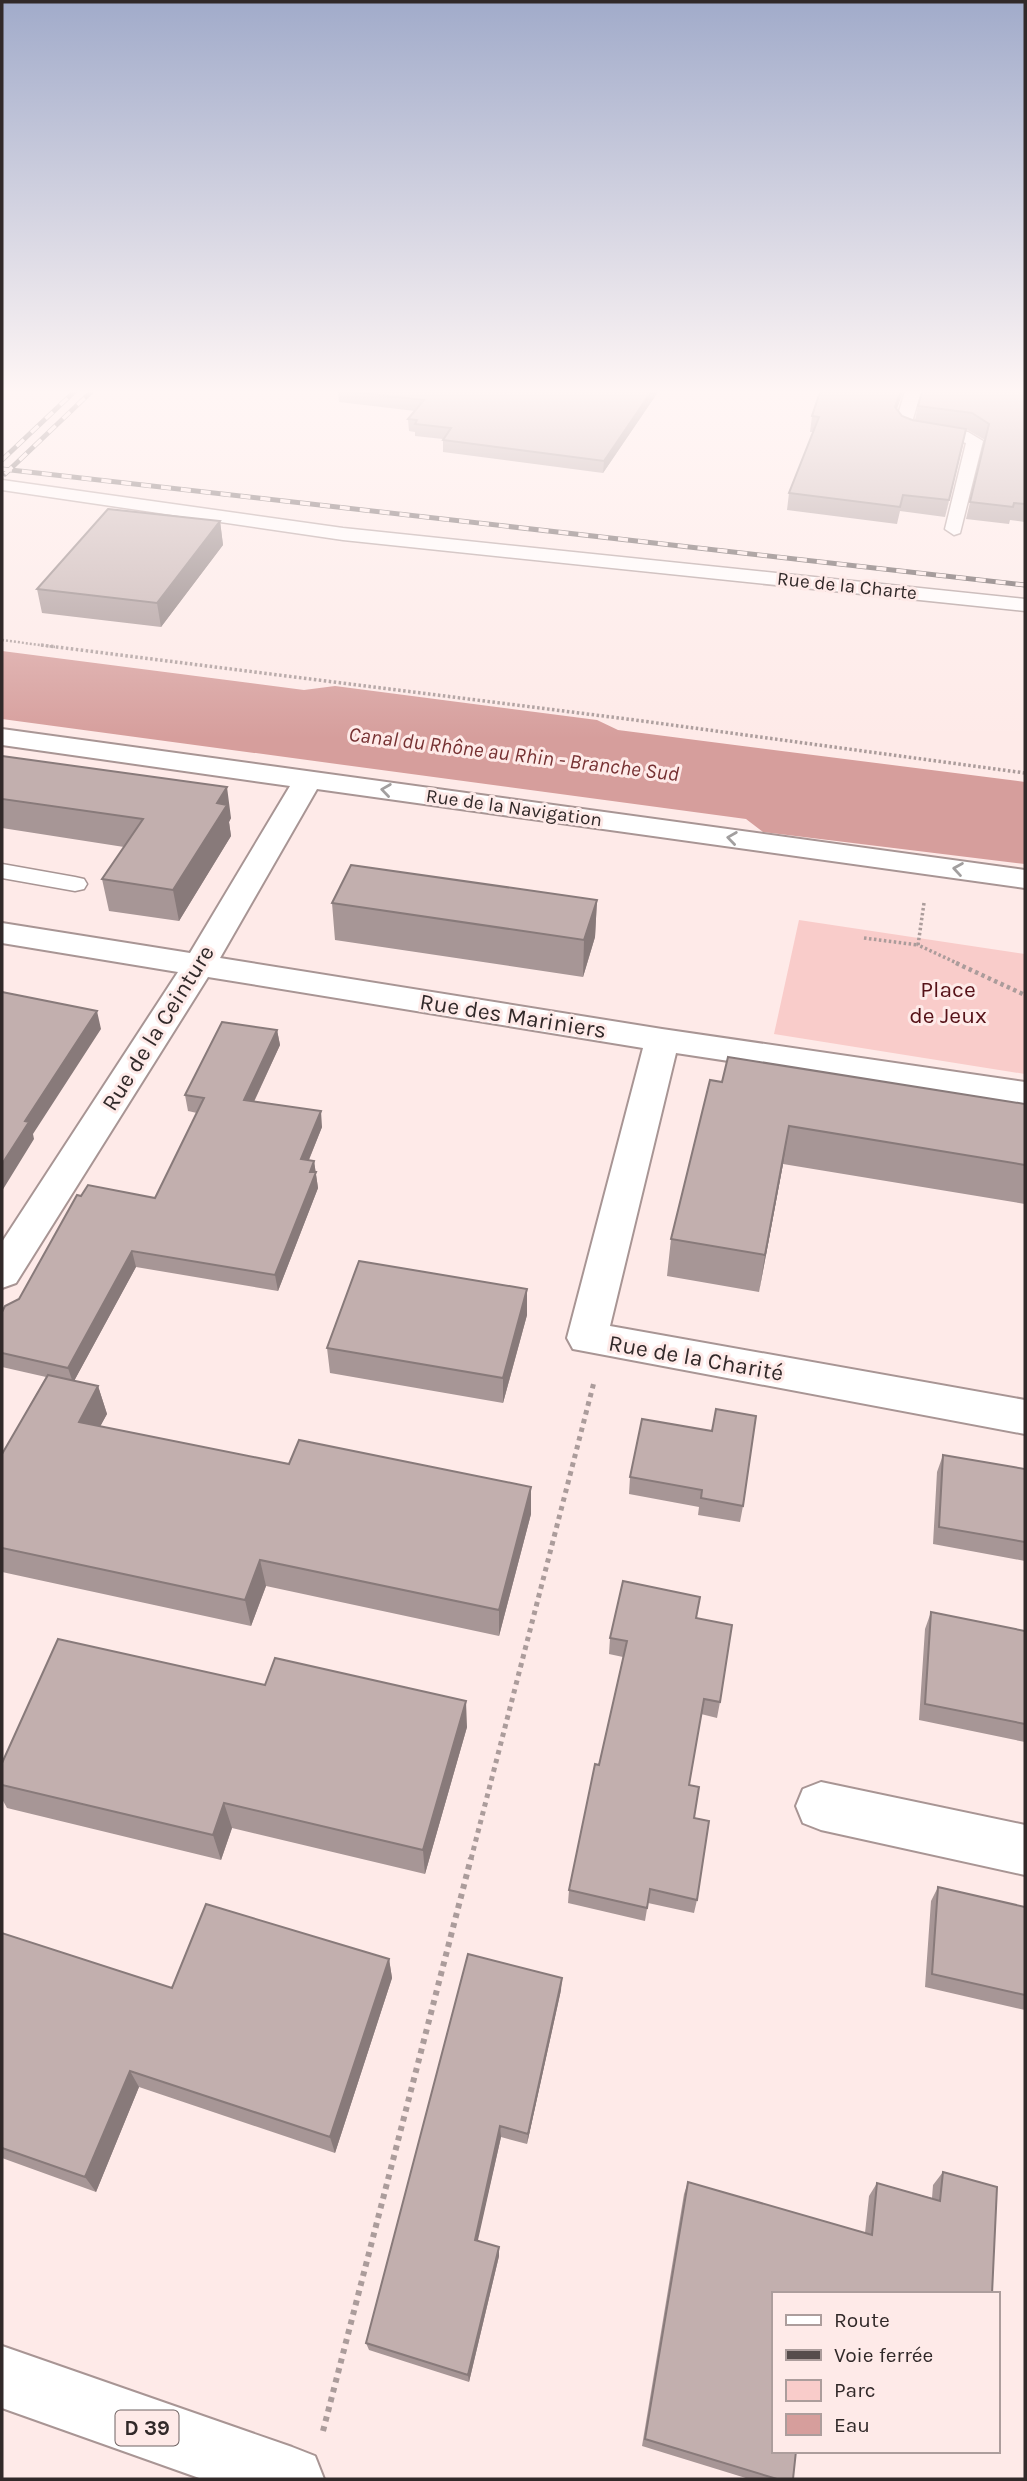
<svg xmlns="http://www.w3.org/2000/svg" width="1027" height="2481" font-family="Karla,sans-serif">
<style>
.green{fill:#f9ccca}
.water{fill:#d69e9c}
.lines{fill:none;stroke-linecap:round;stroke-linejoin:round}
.lane-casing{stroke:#a89594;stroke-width:3}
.street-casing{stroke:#a89594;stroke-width:4}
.primary-casing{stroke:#a89594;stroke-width:4}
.path-far4{stroke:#ab9c9b;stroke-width:2.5;stroke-dasharray:2 2;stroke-linecap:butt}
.path-far3{stroke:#ab9c9b;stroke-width:3.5;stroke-dasharray:2.5 2.5;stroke-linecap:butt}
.path-far2{stroke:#ab9c9b;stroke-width:4.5;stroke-dasharray:3.5 3.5;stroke-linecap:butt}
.path-far1{stroke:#ab9c9b;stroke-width:5;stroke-dasharray:4.5 4.5;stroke-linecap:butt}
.path{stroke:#ab9c9b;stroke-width:6;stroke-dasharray:5 5;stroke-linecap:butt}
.lane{fill:#fff;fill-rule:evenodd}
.street{fill:#fff;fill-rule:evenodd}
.primary{fill:#fff;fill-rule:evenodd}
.rail-casing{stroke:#564c4c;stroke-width:5}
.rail{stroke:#feeae8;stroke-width:3.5;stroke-dasharray:10;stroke-linecap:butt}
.wall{fill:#a79696}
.shaded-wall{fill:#887a7a}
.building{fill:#c2afae;stroke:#887a7a;stroke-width:2}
.oneway{stroke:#a29f9f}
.labels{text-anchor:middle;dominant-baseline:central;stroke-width:6;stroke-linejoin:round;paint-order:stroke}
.far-street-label{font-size:19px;fill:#312929;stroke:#feeae8}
.far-water-label{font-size:21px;font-style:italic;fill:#763132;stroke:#feeae8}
.shield{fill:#feeae8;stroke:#6e6362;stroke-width:2}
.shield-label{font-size:21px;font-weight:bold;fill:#312929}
.park-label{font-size:23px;fill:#561218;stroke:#feeae8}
.street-label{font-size:23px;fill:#312929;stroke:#feeae8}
</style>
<rect width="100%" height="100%" fill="#feeae8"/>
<path class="green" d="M799,920l226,34v120l-251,-40z"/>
<path class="water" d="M2,651l302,39 31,-4 262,34 21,10 407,52v82l-262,-32 -17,-13 -744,-100z"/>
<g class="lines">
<defs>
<path id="lane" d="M905,392h16l-9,30 2,2 54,8 15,9 -23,92 -6,2 -9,-6 21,-86c-21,-8 -56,-1 -71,-19z
M2,480l341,48 682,71v12l-682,-71 -341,-50z
M2,864l73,13 9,2 3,5 -3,5 -9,2 -73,-13z"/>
<path id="street" d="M2,729l1023,141v18l-708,-99 -97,169 442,71 363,53v24l-349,-53 -66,273 415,74v34l-452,-85 -6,-11 76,-290 -435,-71 -192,306 -14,5v-46l176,-270 -176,-29v-20l188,30 100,-167 -288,-41z
M821,1782l204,43v50l-204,-45 -18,-7 -7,-17 7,-17z"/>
<path id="primary" d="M2,2346l290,101 23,9 9,23h-122l-200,-71z"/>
</defs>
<use href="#lane" class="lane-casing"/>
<use href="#street" class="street-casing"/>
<use href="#primary" class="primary-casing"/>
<path class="path-far4" d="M2,640l53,7"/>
<path class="path-far3" d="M41,645l594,75 390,53
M924,903l-6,42 41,19
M864,938l54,7"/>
<path class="path-far2" d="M956,963l69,32"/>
<path class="path-far1" d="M471,1859l123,-477"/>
<path class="path" d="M323,2431l148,-573"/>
<use href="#lane" class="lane"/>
<use href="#street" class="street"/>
<use href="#primary" class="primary"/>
<defs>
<path id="rail" d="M2,460l72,-68
M2,469l1023,116
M5,474l86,-82"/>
</defs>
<use href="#rail" class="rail-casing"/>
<use href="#rail" class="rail"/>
</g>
<path class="wall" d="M338,392h320l-55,81 -160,-21v-13l-28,-3v-4l-6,-1 -1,-12 7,-8 -76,-9z
M1025,392v130l-15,-2 -1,4 -43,-5 19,-79 -19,-11 -21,88 -45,-6 -3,13 -110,-14 2,-17 24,-61h-3l2,-16 85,-7 5,7 13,4 3,-14z
M220,521l3,24 -62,82 -119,-14 -5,-24z
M2,756l229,62 -2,4 2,14 -52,85 -70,-10 -7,-32 22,-32 -122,-19z
M597,900l-2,37 -12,40 -248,-37 -3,-37z
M277,1030l3,15 -26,57 68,25 -13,33 5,1 4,27 -40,103 -142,-24 -62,114 24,5 9,28 -7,12 431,88 -32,122 -233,-50 -15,40 -249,-54v-118l44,-77 -44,-10v-55l17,-13 62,-103 74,2 42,-85 -9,-2 -3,-16z
M722,1082l303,22v100l-242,-40 -24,128 -92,-16 4,-37z
M527,1315l-24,88 -173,-30 -3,-25z
M642,1419l101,87 -3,16 -42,-7 1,-8 -70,-13 1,-17z
M943,1455l82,14v92l-92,-17 4,-72z
M931,1612l94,19v111l-106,-22 6,-91z
M697,1619l23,83 -3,16 -16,-4 -12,71 5,33 3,82 -3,13 -46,-10 -3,18 -77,-18 1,-13 30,-125 24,-108 -14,-3 1,-16z
M265,1685l202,42 -42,147 -193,-46 -11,32 -214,-52 -5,-9v-36z
M938,1887l87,20v103l-100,-23 6,-86z
M2,1933l170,55 217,-29 3,19 -57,175 -196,-66 -43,105 -94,-34z
M561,1990l-34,154 -26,-7 -24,104 22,15 -30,126 -100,-32 -3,-7z
M943,2172l54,15 -224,107 20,185h-44l-107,-33 42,-252 4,-12 177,51 4,-37 8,-13 55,15 1,-13z"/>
<path class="shaded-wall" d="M651,392h7l-55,81 1,-12z
M900,392h3l-11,31 3,-16z
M966,429l-3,16 -18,72 4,-17z
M220,521l3,24 -62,82 -4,-24z
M227,787l4,31 -2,4 2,14 -52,85 -6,-31 44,-87z
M597,900l-2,37 -12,40 1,-37z
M97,1011l4,18 -68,105 1,5 -32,52v-27l23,-43z
M277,1030l3,15 -33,71 -3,-16z
M321,1111l1,16 -19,47 -2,-15z
M789,1126l-6,38 -24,128 6,-37z
M314,1161l4,27 -40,103 -3,-16z
M132,1251l4,16 -63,116 -5,-15z
M527,1289v26l-24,88v-25z
M98,1386l9,28 -19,35 -9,-27z
M531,1487v27l-32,122v-26z
M260,1560l6,26 -15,40 -6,-26z
M466,1701l1,26 -42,147 -2,-24z
M224,1803l8,25 -11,32 -8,-25z
M389,1959l3,19 -57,175 -5,-16z
M562,1978l-1,12 -34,154 1,-10z
M130,2071l9,16 -43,105 -11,-15z
M500,2126l1,11 -25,112 -1,-9z
M499,2247v9l-30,126 -1,-7z"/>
<path class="building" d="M352,392h299l-47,69 -161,-21 8,-12 -36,-4 2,-4 -9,-1 16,-19z
M820,392h80l-5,15 7,9 10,4 54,9 -17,71 -46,-5 -3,12 -111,-14 30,-76 -7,-1z
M922,392h103v112l-11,-1 -1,4 -43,-5 19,-78 -17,-11 -54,-7z
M108,509l112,12 -63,82 -120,-14z
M2,756l225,31 -10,16 10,2 -54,85 -71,-11 41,-60 -141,-20z
M351,865l246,35 -13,40 -252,-37z
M2,992l95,19 -72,110 4,1 -27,42z
M222,1022l55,8 -33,70 77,11 -20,48 13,2 -4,11h6l-41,103 -143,-24 -64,117 -66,-15v-41l3,-6 14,-7 58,-104 4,1 7,-11 67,13 49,-100 -19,-3z
M728,1057l297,47v61l-236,-39 -24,129 -94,-16 39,-159 12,2z
M359,1261l168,28 -24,89 -176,-30z
M48,1375l50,11 -19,36 210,42 10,-24 232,47 -32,123 -239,-50 -15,40 -243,-52v-94z
M716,1409l40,7 -13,90 -42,-8 1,-8 -72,-13 12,-58 70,12z
M943,1455l82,14v73l-86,-15z
M623,1581l77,16 -4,21 36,7 -12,77 -16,-3 -15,86 10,2 -5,31 15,3 -12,79 -47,-11 -3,19 -78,-18 26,-126 4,1 28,-124 -17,-3z
M931,1612l94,19v93l-100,-20z
M58,1639l207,46 10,-27 191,43 -43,149 -199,-47 -11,32 -211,-50v-22z
M938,1887l87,20v88l-93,-21z
M206,1904l183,55 -59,178 -200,-66 -45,106 -83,-29v-215l170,55z
M468,1954l94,24 -34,156 -28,-8 -25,114 24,7 -31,128 -102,-32z
M943,2172l54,15 -5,107h-219v157h23l-3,28h-16l-132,-40 43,-257 184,53 5,-52 63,18z"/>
<defs><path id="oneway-chevron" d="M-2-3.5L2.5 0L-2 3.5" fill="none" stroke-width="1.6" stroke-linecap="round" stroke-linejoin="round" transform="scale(1.75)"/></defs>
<g class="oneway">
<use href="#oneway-chevron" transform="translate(386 790) rotate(-172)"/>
<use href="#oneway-chevron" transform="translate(732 838) rotate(-172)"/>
<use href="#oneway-chevron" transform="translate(958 869) rotate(-171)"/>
</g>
<linearGradient id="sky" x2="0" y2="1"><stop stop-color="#a1abca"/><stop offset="0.53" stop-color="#fff6f5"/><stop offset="1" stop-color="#fff6f5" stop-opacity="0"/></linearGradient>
<rect width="1027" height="739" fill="url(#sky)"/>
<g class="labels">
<g class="far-street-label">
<text transform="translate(847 586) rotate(6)">Rue de la Charte</text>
<text transform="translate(514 808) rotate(8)">Rue de la Navigation</text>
</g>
<g class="far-water-label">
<text transform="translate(514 754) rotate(7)">Canal du Rhône au Rhin - Branche Sud</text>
</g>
<rect class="shield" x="115.5" y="2410.5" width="63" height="35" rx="5"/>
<g class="shield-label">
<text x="147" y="2428">D 39</text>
</g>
<g class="park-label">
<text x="948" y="989">Place<tspan x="948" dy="26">de Jeux</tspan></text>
</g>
<g class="street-label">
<text transform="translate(513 1016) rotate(9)">Rue des Mariniers</text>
<text transform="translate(158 1028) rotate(-58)">Rue de la Ceinture</text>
<text transform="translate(696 1358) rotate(10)">Rue de la Charité</text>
</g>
</g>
<rect width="1027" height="2481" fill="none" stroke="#312929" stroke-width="7"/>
<rect x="772" y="2292" width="228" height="161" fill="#feeae8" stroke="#ac9d9c" stroke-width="2"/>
<rect x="786" y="2315" width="35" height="10" fill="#ffffff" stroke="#ac9d9c" stroke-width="2"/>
<text x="834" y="2327" font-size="21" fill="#312929">Route</text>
<rect x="786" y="2350" width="35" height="10" fill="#564c4c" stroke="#ac9d9c" stroke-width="2"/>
<text x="834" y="2362" font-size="21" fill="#312929">Voie ferrée</text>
<rect x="786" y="2380" width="35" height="21" fill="#f9ccca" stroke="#ac9d9c" stroke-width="2"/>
<text x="834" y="2397" font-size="21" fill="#312929">Parc</text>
<rect x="786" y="2414" width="35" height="21" fill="#d69e9c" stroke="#ac9d9c" stroke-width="2"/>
<text x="834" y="2432" font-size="21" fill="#312929">Eau</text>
</svg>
